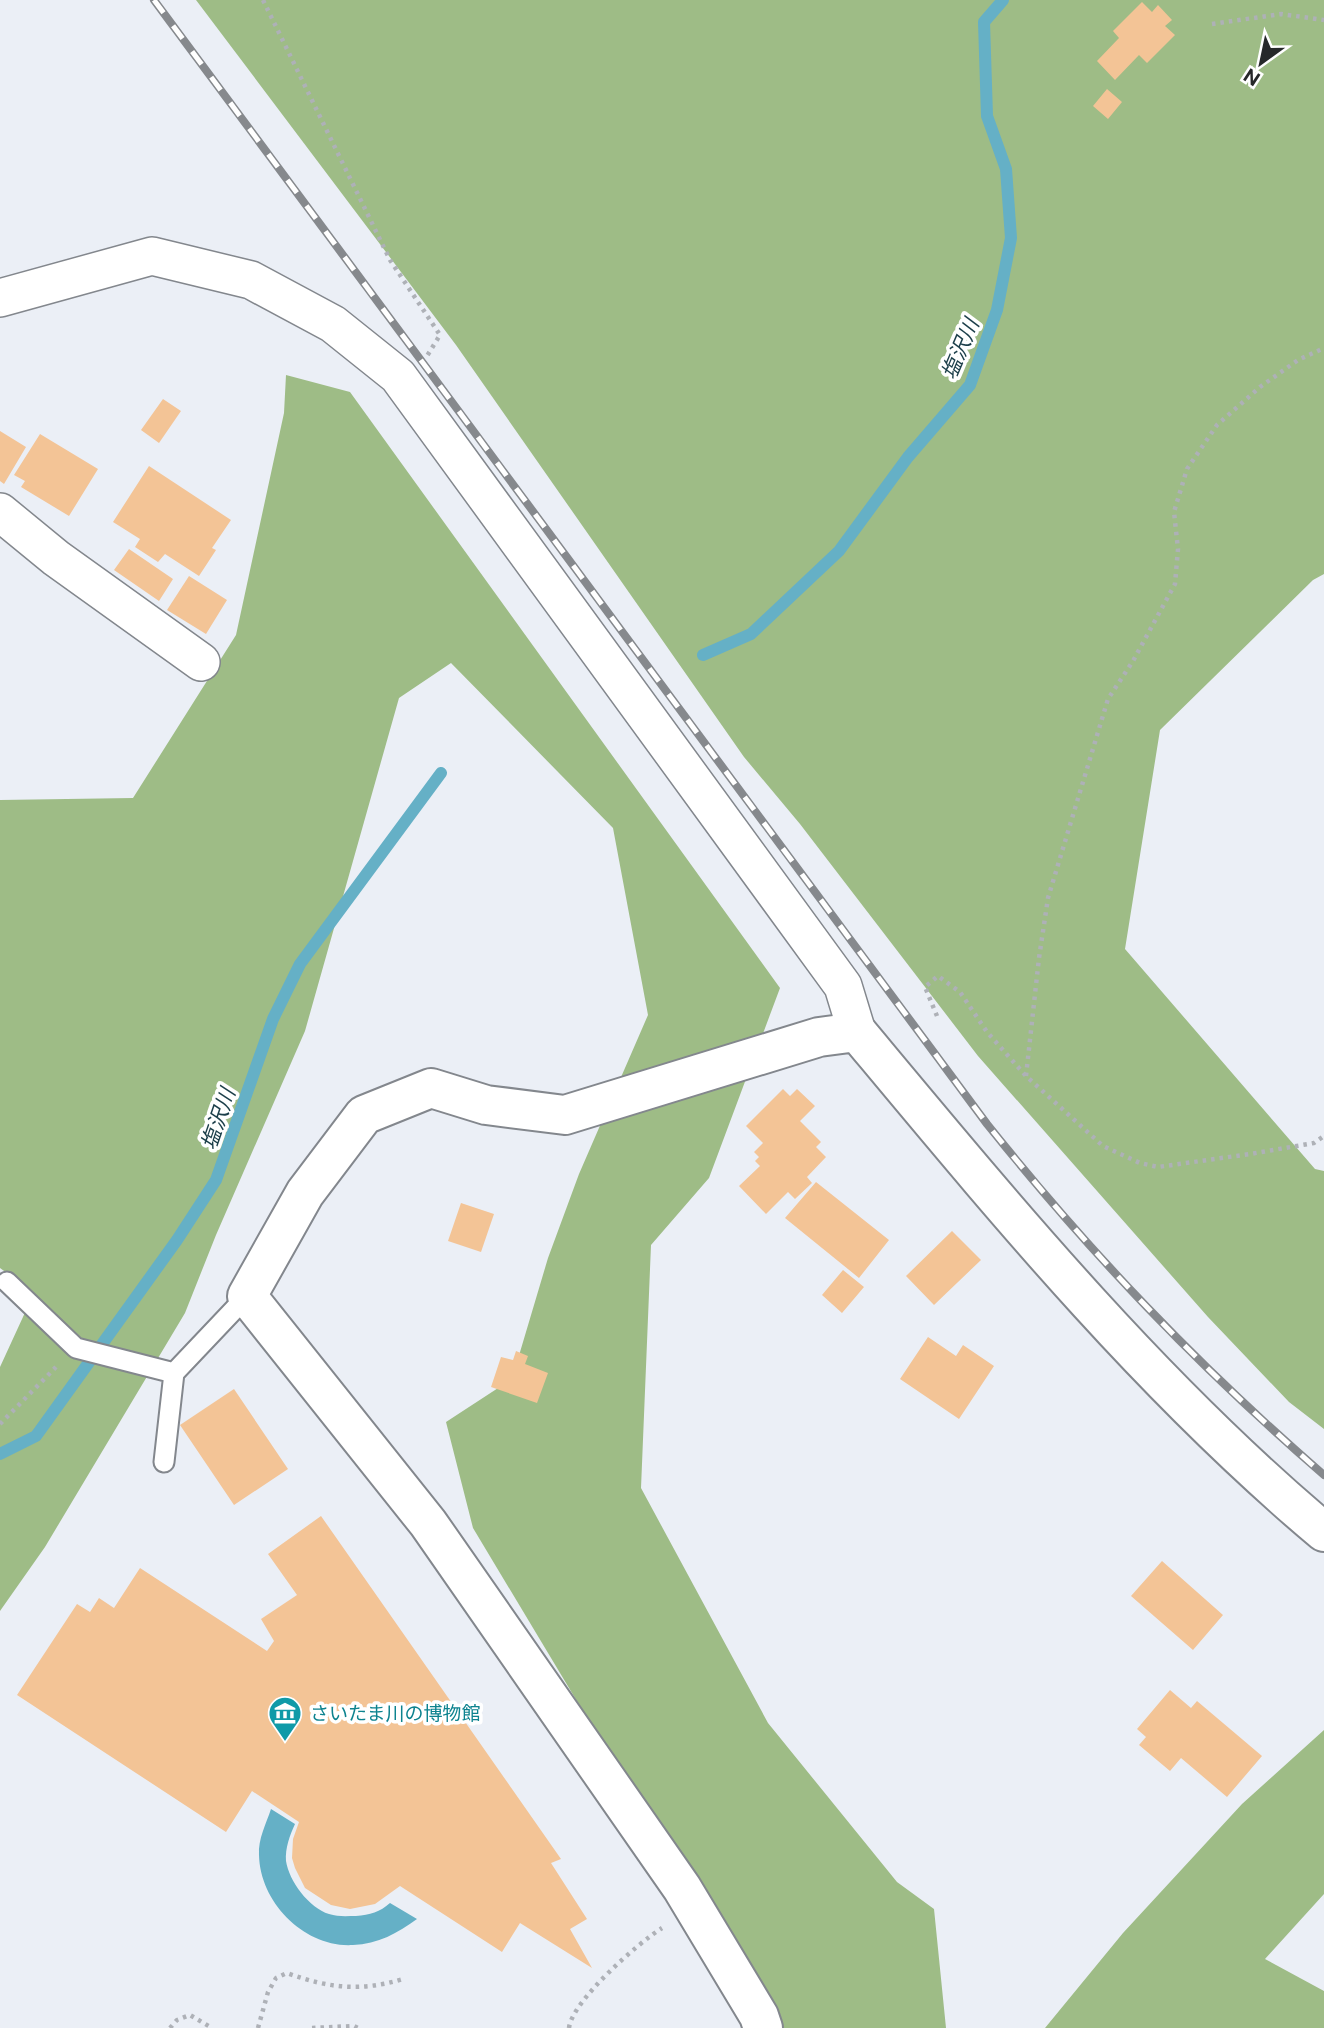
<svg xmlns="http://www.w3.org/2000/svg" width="1324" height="2028" font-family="'Public Sans','Noto Sans JP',sans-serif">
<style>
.forest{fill:#9ebc86}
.water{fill:#65b0c6}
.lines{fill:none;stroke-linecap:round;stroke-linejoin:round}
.stream{stroke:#65b0c6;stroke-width:12}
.building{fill:#f3c496}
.service-casing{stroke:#83878d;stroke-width:23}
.minor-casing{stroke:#83878d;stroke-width:40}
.tertiary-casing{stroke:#83878d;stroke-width:42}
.path{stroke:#aeb1b7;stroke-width:4.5;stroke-dasharray:3.5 5;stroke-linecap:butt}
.service{stroke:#fff;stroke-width:19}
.minor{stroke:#fff;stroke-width:37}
.tertiary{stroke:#fff;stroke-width:38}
.rail-casing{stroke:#86898d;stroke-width:8}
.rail{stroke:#fff;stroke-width:5;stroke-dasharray:16;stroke-linecap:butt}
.labels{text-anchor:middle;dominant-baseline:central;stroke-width:7;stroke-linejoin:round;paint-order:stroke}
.culture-label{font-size:19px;fill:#0d838f;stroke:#fff;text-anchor:start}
.water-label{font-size:21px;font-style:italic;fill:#1b3e49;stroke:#fff}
</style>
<rect width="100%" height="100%" fill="#ebeff6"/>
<path class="forest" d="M196,0h1128v574l-11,6 -153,150 -35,219 190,220 9,2v258l-35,-27 -81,-85 -230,-261 -178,-232 -56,-67 -288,-412z
M286,375l64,17 430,596 -71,190 -58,67 -10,243 127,235 129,159 37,27 12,119h-173l-300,-500 -27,-106 66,-43 36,-121 31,-84 69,-159 -35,-187 -162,-165 -52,35 -94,333 -89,204 -31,78 -140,234 -45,64v-244l34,-74 -34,-25v-468l133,-2 103,-163 48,-222z
M1324,1730v164l-59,65 59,32v37h-279l78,-95 119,-129z"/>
<path class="water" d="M271,1809l24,15c-5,11 -10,24 -9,37 3,20 23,47 43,53 9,3 18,2 27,2 14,-1 24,-4 34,-13l27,16c-19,14 -39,25 -64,26 -48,3 -93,-42 -94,-90 -1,-16 7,-31 12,-46z"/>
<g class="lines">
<path class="stream" d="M703,655l48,-21 88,-83 69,-94 62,-72 27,-75 14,-72 -5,-69 -19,-53 -3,-94 19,-22
M0,1454l36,-18 141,-196 39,-60 57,-161 27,-55 141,-191"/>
</g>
<path class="building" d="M1142,2l10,10 6,-7 14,15 -7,6 10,9 -28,28 -8,-8 -24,25 -18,-19 22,-23 -6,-7z
M1107,89l15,13 -14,17 -15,-13z
M163,399l18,12 -22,32 -18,-13z
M0,431l26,16 -22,37 -4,-3z
M40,434l58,35 -29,47 -48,-29 4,-6 -11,-6z
M149,466l82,54 -19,28 4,2 -17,26 -34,-22 -7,8 -23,-15 5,-8 -27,-17z
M129,549l44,30 -14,22 -45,-31z
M189,576l38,24 -21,34 -39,-24z
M783,1089l7,7 7,-7 18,17 -15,15 21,21 -5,5 10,10 -19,20 5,6 -17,16 -7,-7 -22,22 -27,-28 21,-20 -5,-5 4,-4 -5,-5 9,-9 -17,-17z
M816,1182l73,58 -30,38 -74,-60z
M461,1203l33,11 -13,38 -33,-11z
M952,1231l29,29 -47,45 -28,-29z
M843,1270l21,17 -22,26 -20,-18z
M928,1337l28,19 7,-11 31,21 -35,53 -59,-40z
M516,1351l12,5 -3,8 23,9 -11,30 -46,-16 10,-30 12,3z
M234,1389l54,80 -54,36 -54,-80z
M321,1516l240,343 -10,4 36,56 -17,10 22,39 -72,-45 -18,29 -102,-66 -25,18 -25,5 -19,-4 -26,-17 -10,-20 -3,-10 1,-19 6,-17 -47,-31 -26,41 -209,-137 60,-91 13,8 9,-14 15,10 26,-40 127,83 7,-10 -13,-22 36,-24 -29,-41z
M1162,1561l61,54 -30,35 -62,-54z
M1170,1690l21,18 6,-7 65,55 -35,41 -46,-39 -11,13 -31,-26 7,-8 -9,-8z"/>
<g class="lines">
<defs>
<path id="service" d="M7,1282l69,66 98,25
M164,1462l10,-89 73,-77"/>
<path id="minor" d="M0,298l152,-42 99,24 82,44 65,52 445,610 14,46
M0,512l56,46 145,104"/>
<path id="tertiary" d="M763,2028l-4,-12 -77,-128 -254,-365 -181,-227 58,-103 59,-78 67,-27 55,17 79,10 254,-78 38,-5c146,175 292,353 467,500"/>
</defs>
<use href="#service" class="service-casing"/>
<use href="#minor" class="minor-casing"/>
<use href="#tertiary" class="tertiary-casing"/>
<path class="path" d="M263,0l127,260 50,75 -13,21
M1212,24l69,-10 43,6
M937,1016l-12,-29 13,-11 22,16 27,40 39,44 77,70 37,17 18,4 92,-13 64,-11 10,-7
M1026,1076l13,-118 9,-60 60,-199 25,-38 42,-77 3,-35 -4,-37 13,-43 30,-44 43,-38 38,-27 26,-12
M0,1424l56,-57
M170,2028l7,-8 13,-5 22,13
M258,2028l10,-36 8,-14 11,-5c41,15 73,19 116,6
M312,2028l42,-2 4,2
M569,2028c3,-27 69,-85 93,-100"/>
<use href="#service" class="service"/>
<use href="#minor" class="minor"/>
<use href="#tertiary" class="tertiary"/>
<defs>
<path id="rail" d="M154,0l833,1124c104,130 211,242 337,351"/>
</defs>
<use href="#rail" class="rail-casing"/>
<use href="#rail" class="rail"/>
</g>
<defs>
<symbol id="museum-pin" viewBox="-11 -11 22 30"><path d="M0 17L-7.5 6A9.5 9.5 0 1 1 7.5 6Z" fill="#0f9aa8" stroke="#fff"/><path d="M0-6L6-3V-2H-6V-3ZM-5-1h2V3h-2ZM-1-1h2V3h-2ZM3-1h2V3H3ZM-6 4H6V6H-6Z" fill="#fff"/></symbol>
</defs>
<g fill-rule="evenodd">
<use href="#museum-pin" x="266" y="1694" width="38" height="52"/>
</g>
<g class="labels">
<g class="culture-label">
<text x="310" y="1713">さいたま川の博物館</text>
</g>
<g class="water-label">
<text transform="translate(960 349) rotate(-67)">塩沢川</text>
<text transform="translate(218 1119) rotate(-71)">塩沢川</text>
</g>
</g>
<g transform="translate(1261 63) rotate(213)" stroke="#ffffff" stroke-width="5" paint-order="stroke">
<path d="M0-5L12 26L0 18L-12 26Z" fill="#26282a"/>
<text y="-10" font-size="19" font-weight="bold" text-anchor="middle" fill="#26282a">N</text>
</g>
</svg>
